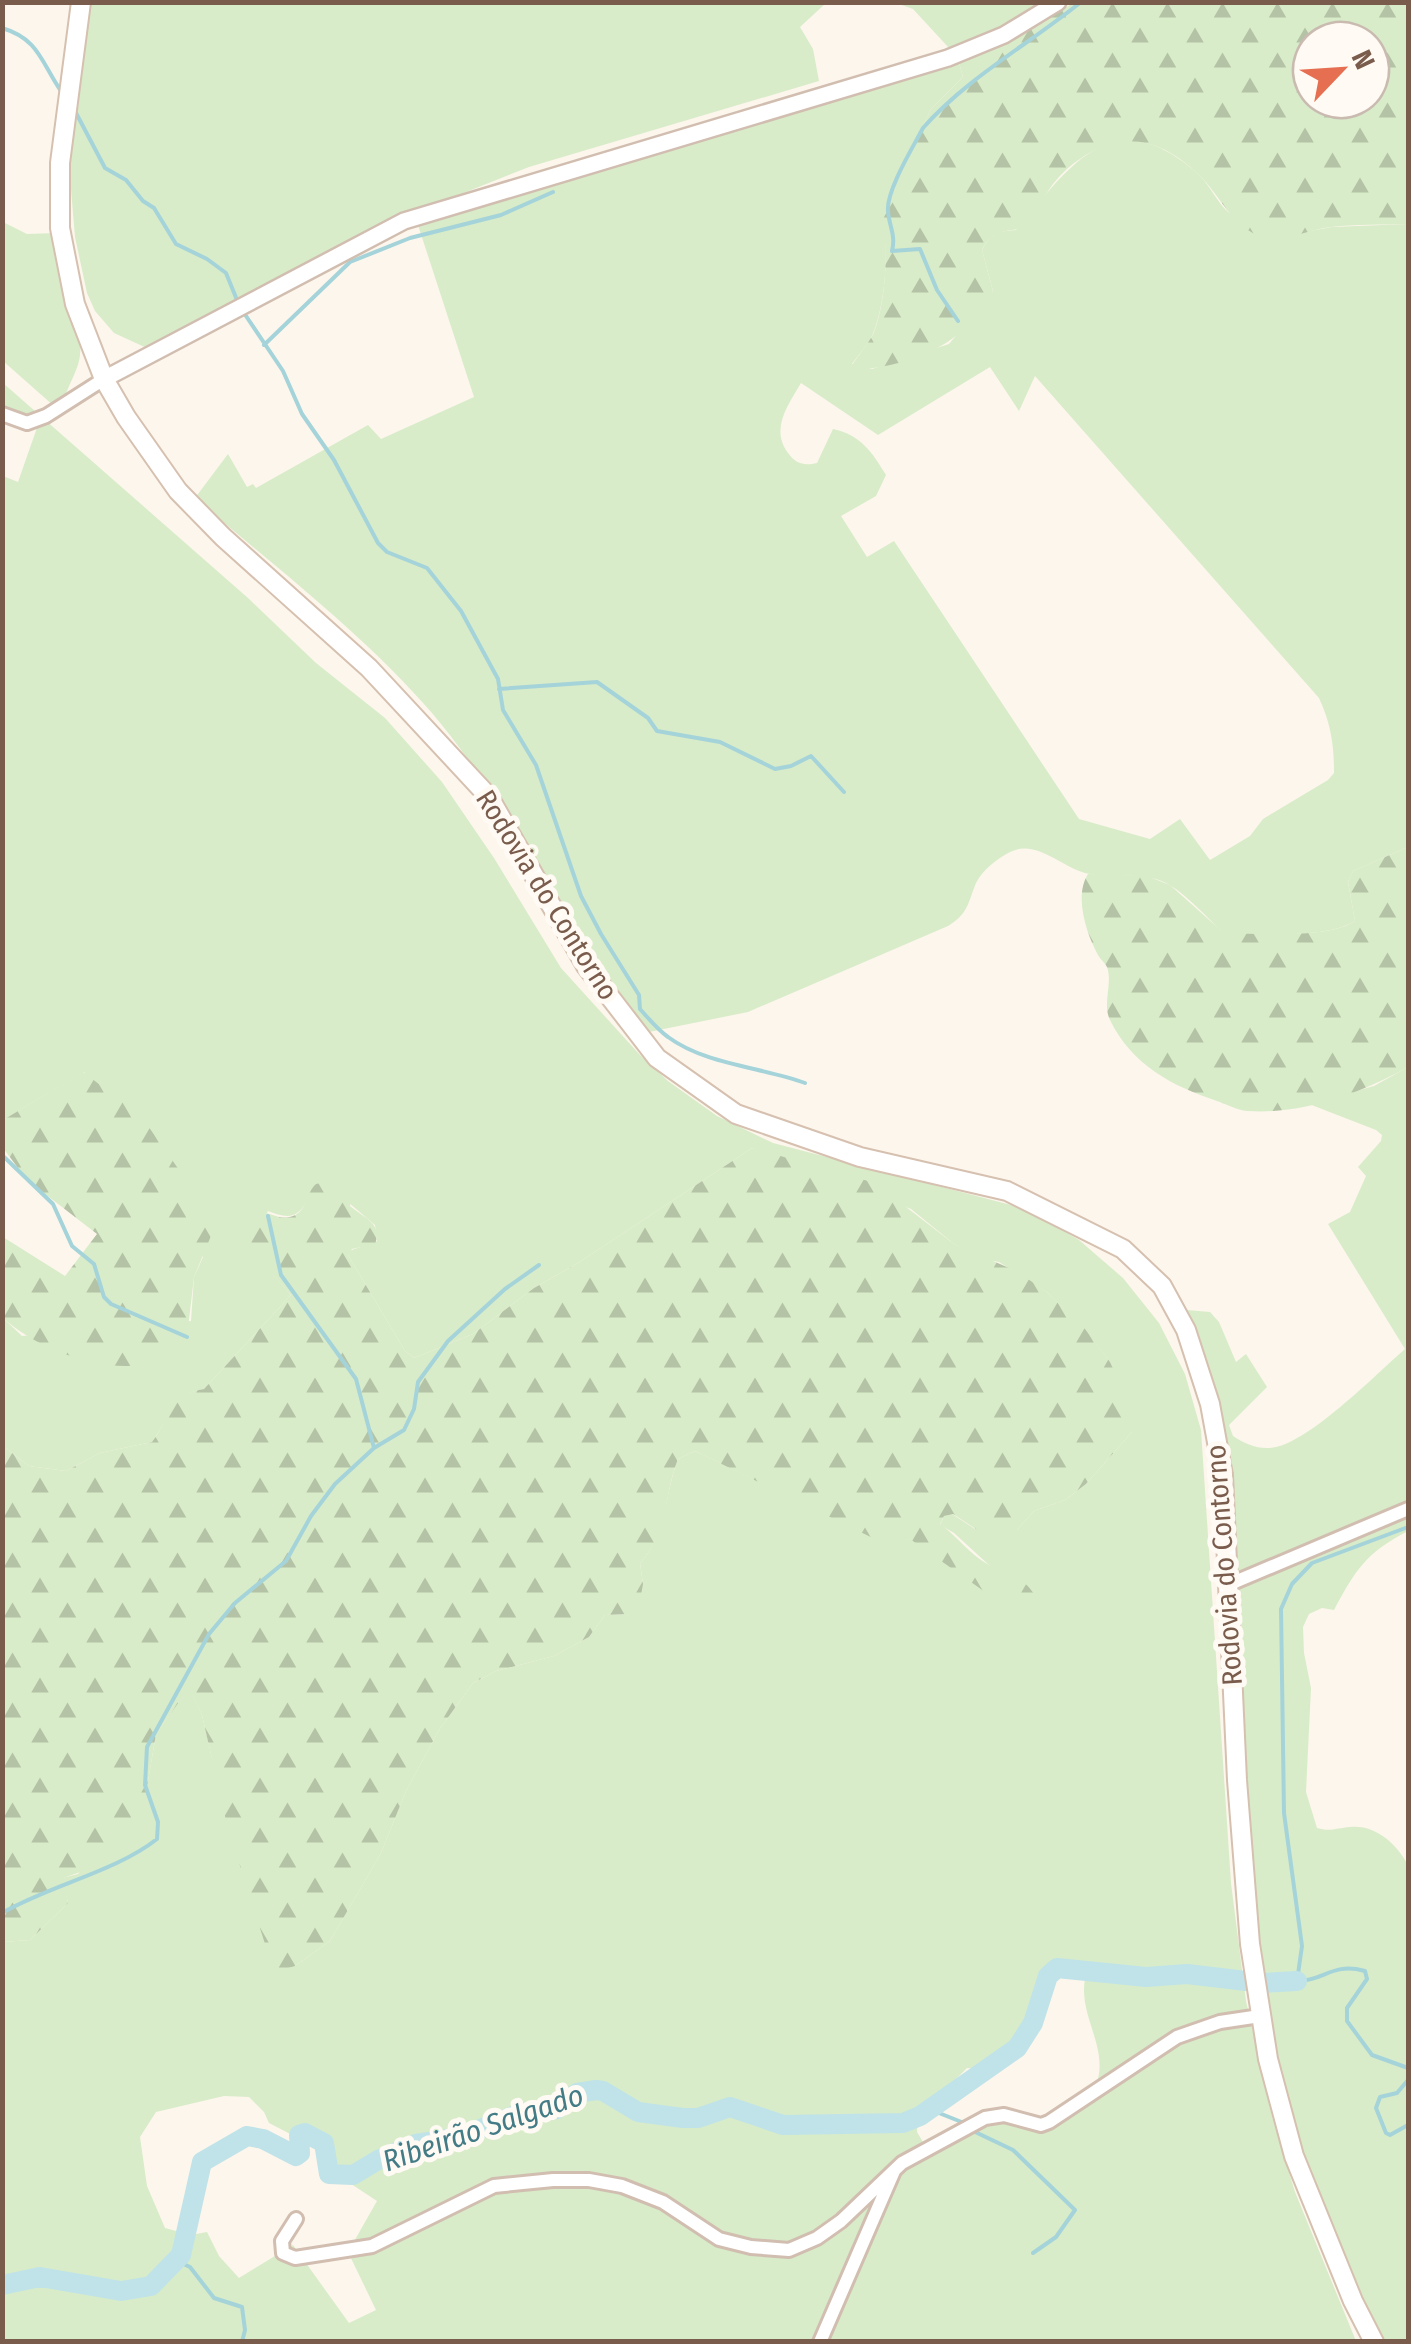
<svg xmlns="http://www.w3.org/2000/svg" width="1411" height="2344" font-family="'Fira Sans Condensed',sans-serif">
<style>
.grass{fill:#d8ecc9;fill-rule:evenodd}
.forest{fill:url(#forest-firs);fill-rule:evenodd}
.lines{fill:none;stroke-linecap:round;stroke-linejoin:round}
.stream{stroke:#a5d3da;stroke-width:4}
.river{stroke:#bfe3e8;stroke-width:20}
.minor-casing{stroke:#d1beb0;stroke-width:18}
.tertiary-casing{stroke:#d1beb0;stroke-width:20}
.secondary-casing{stroke:#d6c0b0;stroke-width:22}
.minor{stroke:#fff;stroke-width:12}
.tertiary{stroke:#fff;stroke-width:15}
.secondary{stroke:#fff;stroke-width:18}
.labels{text-anchor:middle;dominant-baseline:central;stroke-width:10;stroke-linejoin:round;paint-order:stroke}
.street-label{font-size:28px;fill:#7a5c4d;stroke:#fffaf3}
.water-label{font-size:30px;font-style:italic;fill:#437c86;stroke:#fffaf3}
</style>
<defs>
<pattern id="forest-firs" width="22" height="20" patternUnits="userSpaceOnUse" patternTransform="scale(2.5)"><rect width="22" height="20" fill="#d8ecc9"/><path d="M5 1l3.5 6h-7zM16 11l3.5 6h-7z" fill="#b4c2a5"/></pattern>
</defs>
<rect width="100%" height="100%" fill="#fdf6ec"/>
<path class="grass" d="M89,3h737l-26,24 13,22 6,32 -290,86 -113,45 -267,137 -35,-16 -19,-22 -8,-18 -12,-56 -6,-71z
M896,3h160l-63,33 -44,12 -36,-39z
M958,59l5,18 -32,32 -51,105c11,26 5,90 -6,117 -4,12 -15,23 -22,33l20,5 77,-25 44,-53 -11,-41c9,-17 16,-19 34,-20 53,-63 96,-131 180,-58 12,10 18,25 29,37 11,12 31,20 45,29l62,-11 76,-3v623l-55,24 -5,11 7,39c-31,19 -93,11 -130,14 -15,-15 -41,-43 -59,-52 -25,-12 -50,-4 -76,-9 -26,-4 -53,-36 -80,-22 -13,7 -27,17 -34,31 -8,20 -8,31 -28,43l-200,86 -104,21 -27,-32c-57,-93 -115,-205 -185,-288 -69,-80 -157,-146 -237,-215l33,-44 19,33 6,-3 3,4 112,-63 13,14 93,-42 -57,-175zM990,367l29,44 16,-35 284,322c12,26 15,47 15,75l-6,7 -65,39 -13,17 -40,24 -30,-41 -30,20 -71,-20 -185,-278 -27,16 -26,-41 35,-20 10,-21c-14,-23 -25,-40 -53,-46l-16,34c-13,3 -21,1 -29,-10 -18,-24 0,-48 13,-70l77,52z
M3,222l24,12 29,-1c8,35 27,87 24,122 -2,20 -20,40 -17,59l-60,-53z
M3,383l245,215 68,65 69,55 57,64 52,76 67,110 79,87 28,26 49,35 56,27 238,62 35,16 33,19 44,38 36,45 26,51 16,56 30,453 15,118 26,115 23,76 61,149h-1353l2,-238 -3,-4 1,-157 27,-2 38,-37 -6,-25 16,-4 68,-81 10,-59 33,-47 13,28 10,43 83,208 35,-25 51,-88 25,-62 33,-61 34,-47 23,-12 58,-15 35,-19 16,-22 23,-1 15,-30 -3,-21c28,-31 24,-68 38,-104l17,-8 77,37 126,52 12,-1 21,12 59,15 -36,-33 -14,-8 4,-9 8,-2 23,15 42,1 17,-19 31,-11 21,-16 46,-52 -22,-70 -25,-32 -38,-38 -48,-30 -17,-3 -28,-15 -43,-35 -159,-61 -174,115 -44,25 -61,46 -59,24 -9,-7 -57,-96 1,-4 28,-10 -2,-16 -26,-22 -41,-5c-9,21 -21,21 -40,13l-19,36 42,48 -87,94c-37,7 -33,28 -52,53l-52,11 -34,18 -37,-5 -26,-20v-128l19,18 169,-15 3,-44 9,-20 -119,-185 -81,48v-644l15,6 21,-60 -36,-8zM1082,1962l10,13 -7,4c-7,37 25,70 11,106l-52,35 -63,-5 -55,32 -9,-15 1,-15 49,-49c28,4 50,-29 63,-52 9,-17 6,-35 20,-51zM224,2096l25,1 15,15 5,11 56,29 8,20 44,29 -29,51 28,58 -27,13 -56,-78 -54,33 -20,-22 -12,-24 -16,3 -26,-7 -18,-42 -7,-49 16,-25z
M1408,1067v464c-42,22 -52,38 -74,79l-12,-2 -13,6 -6,13 1,26 7,35 -5,104 11,36c13,4 20,0 33,-1 25,-3 47,17 58,38v476h-31l-64,-153 -41,-149 -14,-75 -37,-517 -45,-130 11,-7 23,2 9,10 17,40 10,-8 21,33 -38,38 4,11c11,7 23,13 37,12 36,-2 106,-74 135,-99l-77,-125 22,-12 16,-36 -8,-9 23,-26 1,-6 -6,-5 -67,-26 65,-18z"/>
<path class="forest" d="M1073,3h335v221c-25,1 -52,0 -77,3 -19,2 -42,13 -61,11 -37,-4 -49,-44 -73,-65 -36,-34 -75,-44 -117,-14 -24,16 -41,40 -47,68 -23,5 -40,0 -51,23l11,41c-28,53 -75,72 -133,79l-8,-5c7,-11 17,-22 22,-33 11,-27 17,-92 5,-118l52,-105 32,-32 -5,-18 63,-24zM1311,40h60v60h-60z
M1408,847v220c-47,26 -106,48 -161,44 -10,-1 -21,-7 -30,-10 -45,-15 -85,-36 -107,-81 -8,-16 3,-37 -3,-53 -2,-4 -7,-8 -9,-12 -12,-22 -24,-59 -10,-81l59,2 23,9 55,49c37,-2 100,6 130,-13l-7,-39 5,-11z
M83,1072l58,44 72,102v13l-19,46 -8,68c-47,44 -141,11 -183,-27v-81l62,39 32,-42 -70,-54 -24,-32v-28z
M752,1148l123,35 79,61 62,27 31,21 38,37 25,33 23,51 -1,19 -46,52 -21,16 -31,11 -17,19 -18,7 -14,-2 -32,-21 -9,2 -4,8c17,12 30,31 49,41 23,14 35,9 49,36l-14,11 -29,-13 -85,-60 -23,6 -192,-94 -17,8c-15,38 -8,71 -38,104l3,21 -4,22 -11,8 -23,1 -16,22 -35,19 -58,15 -23,12 -34,47 -33,61 -25,62 -51,88 -35,25 -21,6 -47,-147 -25,-110 -13,-27 -33,46 -10,59 -19,42 -32,32 -32,11 5,25 -38,37 -27,2v-496l26,20 37,5 34,-18 52,-11c22,-28 9,-45 52,-53l87,-94 -43,-48 -7,-19c27,-30 29,-4 52,-12 14,-5 13,-23 23,-32l26,-6 11,11 -3,17c14,12 33,17 25,38l-23,5 -4,6 57,96 9,7 59,-24 61,-46 44,-25z"/>
<g class="lines">
<path class="stream" d="M2,28c37,11 39,34 59,63
M75,111l30,57 21,12 17,21 11,7 22,36 31,15 19,14 13,32
M244,313l39,58 19,43 32,46 44,83 9,9 40,16 34,43 37,68 5,31 33,55 45,131 20,38 38,61 1,14c9,10 18,21 28,28 38,28 94,30 137,46
M958,321l-21,-31 -17,-41 -28,2c4,-16 -3,-25 -4,-40 -2,-20 25,-64 35,-83 44,-50 106,-84 158,-126
M264,345l86,-83 60,-24 91,-23 52,-23
M499,689l98,-7 51,36 9,13 63,11 55,27 16,-3 20,-10 33,36
M2,1155l51,49 19,42 22,18 10,33 7,7 76,33
M268,1216l13,59 75,104 18,69
M1408,1527l-96,36 -20,21 -11,25 3,204 18,133 -5,35c28,0 34,-19 68,-10l2,8 -20,29v13l25,34 36,13
M2,1913c48,-28 113,-41 155,-74l1,-17 -13,-37 2,-38 62,-113 26,-31 51,-42 25,-45 24,-32 39,-36 30,-18 10,-21 4,-27 30,-41 57,-52 34,-24
M1408,2080l-11,13 -17,4 -4,11 10,25 4,2 18,-10
M929,2109l35,14
M971,2130l42,20 62,60 -19,27 -23,16
M177,2261l13,6 24,31 28,9 3,23 -3,12"/>
<path class="river" d="M2,2285l38,-8 81,14 30,-5 30,-31 21,-93 45,-26 16,3 33,17 4,-3 -1,-18 6,-2 19,10 5,31 24,1 25,-15 38,-16 44,-7 61,-24 36,-4 20,-16 19,-3 7,1 35,21 45,6h15l32,-11 53,18 120,-2 17,-7 97,-68 16,-25 15,-47 9,-8 89,9 41,-3 76,9 34,-2"/>
<defs>
<path id="minor" d="M2,414l25,9 19,-7 58,-37
M1230,1584l178,-75
M296,2219l-14,22 1,12 12,5 77,-12 122,-60 59,-6h36l33,6 41,16 56,37 32,8 38,3 28,-12 24,-17 61,-58 83,-45 19,-3 37,10 8,-3 128,-85 43,-15 40,-6
M820,2342l74,-171"/>
<path id="tertiary" d="M104,379l300,-158 544,-163 56,-23 54,-33"/>
<path id="secondary" d="M81,2l-21,161v65l15,76 29,75 22,38 52,74 45,46 146,131 120,129 97,169 71,92 79,56 124,43 147,34 116,58 39,37 24,44 24,74 13,71 14,305 13,164 18,115 26,97 59,145 21,41"/>
</defs>
<use href="#minor" class="minor-casing"/>
<use href="#tertiary" class="tertiary-casing"/>
<use href="#secondary" class="secondary-casing"/>
<use href="#minor" class="minor"/>
<use href="#tertiary" class="tertiary"/>
<use href="#secondary" class="secondary"/>
</g>
<g class="labels">
<g class="street-label">
<text transform="translate(547 895) rotate(58)">Rodovia do Contorno</text>
<text transform="translate(1224 1565) rotate(-94)">Rodovia do Contorno</text>
</g>
<g class="water-label">
<text transform="translate(483 2128) rotate(-19)">Ribeirão Salgado</text>
</g>
</g>
<rect width="1411" height="2344" fill="none" stroke="#7a5c4d" stroke-width="10"/>
<g transform="translate(1341 70) rotate(65)"><circle r="48" fill="#fffaf3" stroke="#cabbb1" stroke-width="2.5"/>
<path d="M0-8L18 38L0 25L-18 38Z" fill="#e76f51"/>
<text y="-15" font-size="28" font-weight="bold" text-anchor="middle" fill="#7a5c4d">N</text>
</g>
</svg>
